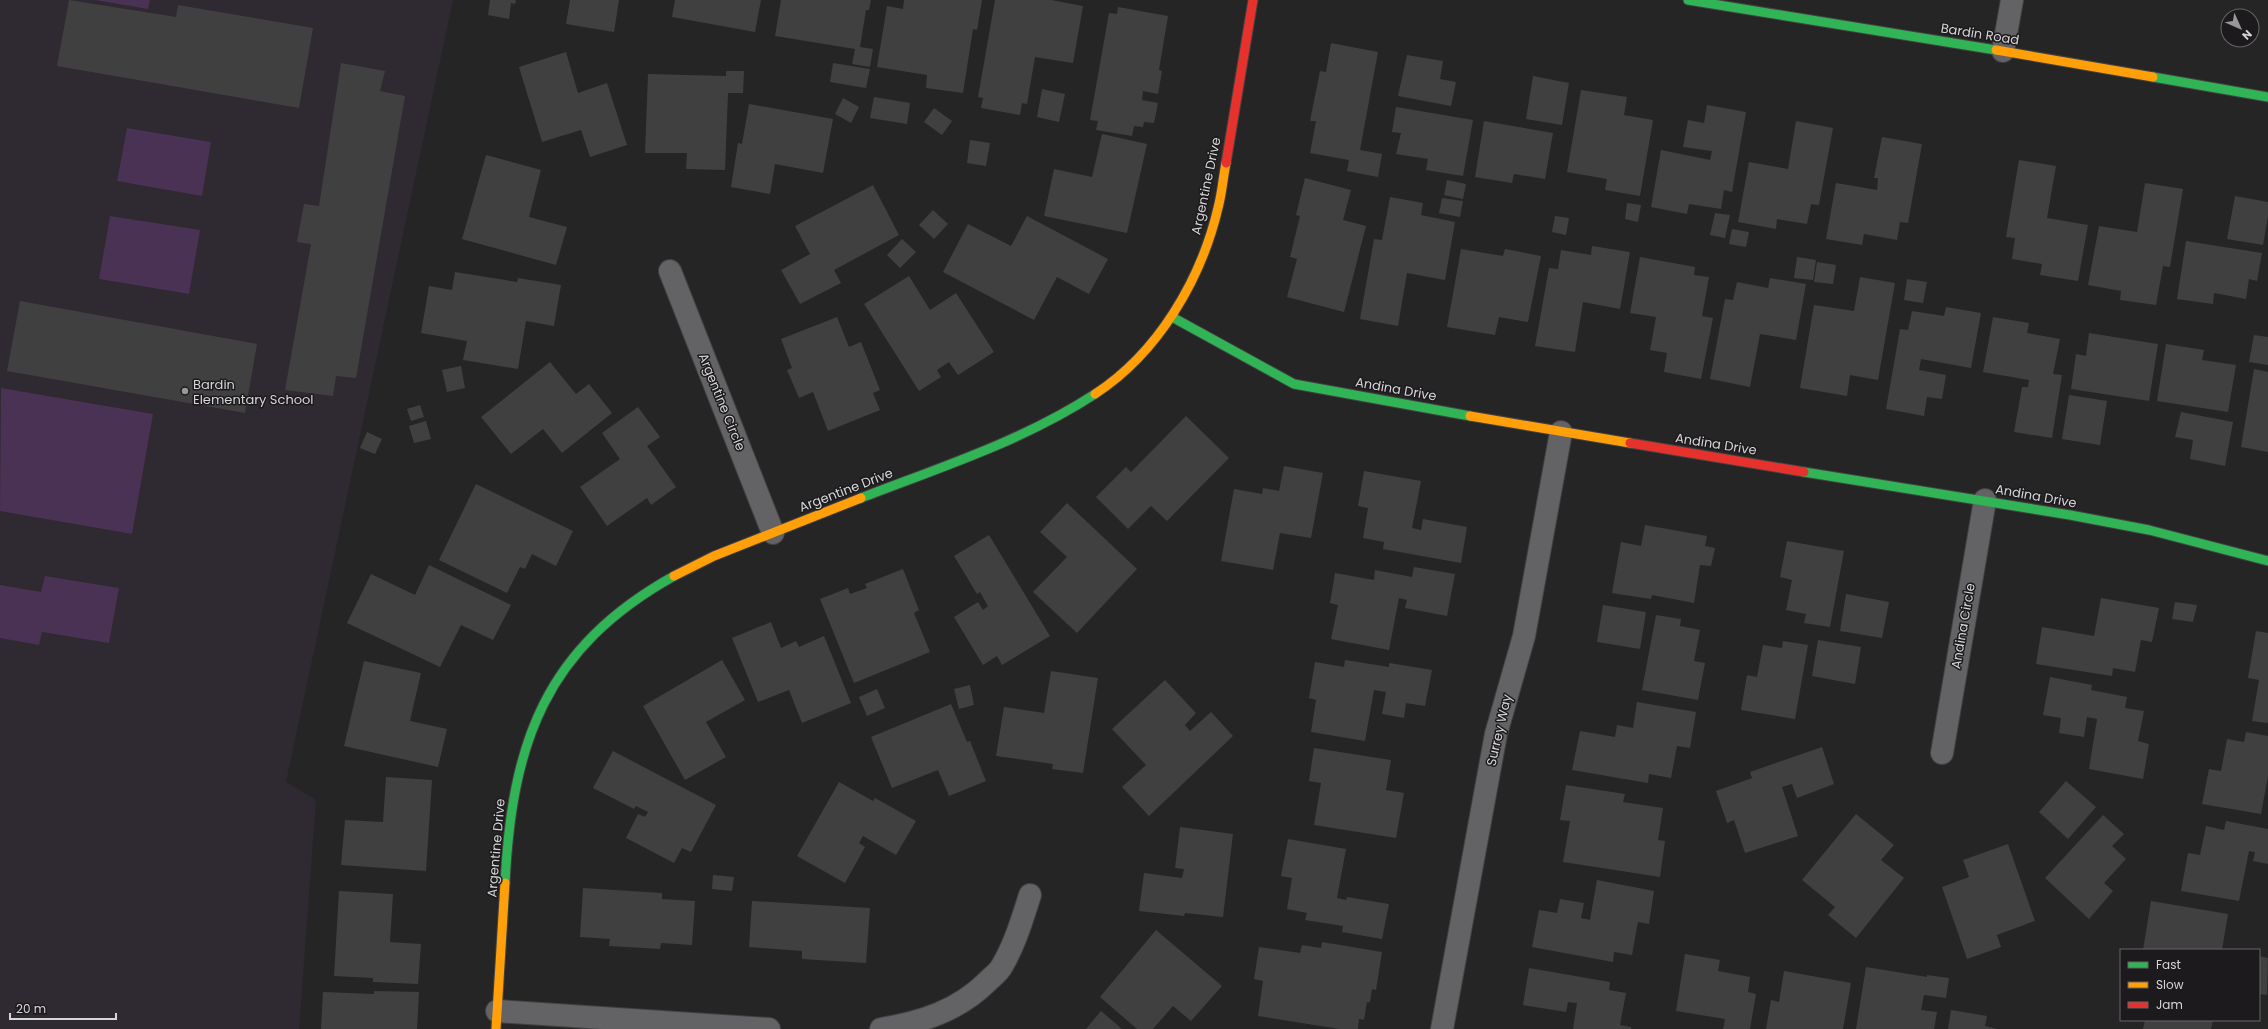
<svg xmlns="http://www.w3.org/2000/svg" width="2268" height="1029" font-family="Poppins,sans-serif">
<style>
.built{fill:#2f2931}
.park{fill:#493254}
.building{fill:#414041}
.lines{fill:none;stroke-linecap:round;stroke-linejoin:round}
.street-casing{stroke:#434243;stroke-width:24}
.fast-casing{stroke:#434243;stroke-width:11}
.slow-casing{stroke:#434243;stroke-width:11}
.jam-casing{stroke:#434243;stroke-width:11}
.street{stroke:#636264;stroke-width:22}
.fast{stroke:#30b455;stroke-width:9}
.slow{stroke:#ff9f0a;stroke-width:9}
.jam{stroke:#e5322d;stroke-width:9}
.poi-dot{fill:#989799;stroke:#1c1a1d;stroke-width:1.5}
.labels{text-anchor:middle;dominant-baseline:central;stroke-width:3;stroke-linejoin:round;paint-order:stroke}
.street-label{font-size:13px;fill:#d6d5d7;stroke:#1c1a1d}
.poi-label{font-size:13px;fill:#d6d5d7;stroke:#1c1a1d;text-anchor:start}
</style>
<rect width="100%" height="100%" fill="#262526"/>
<path class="built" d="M0,0h453l-167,782 30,18 -17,229h-299z"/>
<path class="park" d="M95,0h55l-2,9z
M127,128l84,14 -9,54 -85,-15z
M110,216l90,14 -11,64 -90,-15z
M1,388l152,26 -21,120 -132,-23z
M45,576l74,12 -10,55 -67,-11 -3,13 -39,-7v-53l41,7z"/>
<path class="building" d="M69,0l107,17 2,-12 135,23 -14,80 -242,-42z
M490,0h26l-1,4 -4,-1 -2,16 -21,-4z
M570,0h49l-5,32 -48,-8z
M675,0h86l-6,32 -83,-15z
M781,0h90l-2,10h-3l-6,37 13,2 -3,18 -18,-3 3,-15 -80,-13z
M904,0h78l-5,30 -4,-1 -10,64 -37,-5 1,-13 -50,-8 10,-61 16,3z
M995,0h56l32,6 -10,57 -38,-6 -8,47 -5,-1 -2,12 -39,-7 2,-10 -5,-1z
M1118,7l50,9 -9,54 3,1 -4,23 -15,-3 -1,9 16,3 -4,20 -10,-1 -1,5 -9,-1 -2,10 -36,-6 2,-9 -8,-1 19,-107 8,1z
M1331,43l47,9 -18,98 22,4 -4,23 -31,-6 2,-11 -39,-7 6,-32h-6l10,-50 6,1z
M566,52l12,41 29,-10 20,62 -37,12 -9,-27 -39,12 -23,-75z
M1407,55l36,6 -3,18 16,3 -5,24 -53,-10z
M341,63l44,8 -5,20 25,5 -49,282 -20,-2 -3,20 -48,-6 26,-146 -14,-2 7,-38 15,2z
M833,63l37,6 -4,19 -36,-6z
M726,71h18l-1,22h-15l-3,77 -39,-1 1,-16h-42l3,-79 78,2z
M1533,76l36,7 -7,42 -36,-6z
M1042,89l23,5 -6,28 -22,-5z
M1581,90l46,7 -3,18 29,5 -13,76 -35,-6 2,-11 -40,-7z
M874,97l36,6 -3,21 -37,-6z
M843,98l16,9 -8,16 -16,-9z
M749,104l84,15 -10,54 -48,-9 -5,30 -39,-7 7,-44 4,1z
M1707,105l39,7 -14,80 -8,-2 -3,19 -32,-5 -2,10 -36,-7 10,-57 49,10 2,-9 -29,-4 5,-27 16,3z
M1396,107l77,13 -10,56 -37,-6 2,-11 -32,-5 5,-21 -9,-1z
M934,108l18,13 -10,14 -18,-13z
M1484,121l69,12 -8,46 -31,-5 -2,9 -37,-6z
M1796,121l37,7 -14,77 -8,-1 -4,20 -30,-5 -1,10 -38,-7 11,-60 39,7z
M1102,134l45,10 -20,89 -83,-17 10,-47 38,8z
M1882,137l40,7 -14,79 -8,-1 -3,18 -33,-6 -2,11 -36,-6 10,-56 41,7 1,-12h-4z
M970,140l20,3 -4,23 -19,-3z
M486,155l55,15 -12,47 38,10 -11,38 -94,-26z
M2019,160l37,6 -9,52 41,7 -10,56 -38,-6 2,-11 -30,-5 3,-21 -9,-1z
M1305,178l46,12 -8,30 23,6 -22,86 -57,-15 10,-38 -7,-2 10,-41 -4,-1z
M1447,180l19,4 -3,15 -19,-4z
M2145,183l38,6 -13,78 -7,-1 -7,39 -36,-5 1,-9 -33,-6 11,-59 38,6z
M873,185l26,50 -65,35 7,13 -41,21 -19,-34 29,-16 -15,-28z
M2235,196l33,6v14l-5,29 -36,-6z
M1390,197l33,6 -2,12 34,7 -10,58 -38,-7 -9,53 -38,-7 14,-80 8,1z
M1442,198l21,3 -3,16 -21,-4z
M1627,203l14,2 -3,17 -13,-3z
M933,210l15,14 -14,15 -15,-14z
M1715,213l15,2 -5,23 -15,-3z
M1027,216l81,43 -19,35 -32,-17 -23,43 -91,-48 25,-48 43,22z
M1555,216l14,2 -3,17 -14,-3z
M1732,229l17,3 -3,15 -17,-3z
M902,239l14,13 -16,16 -13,-13z
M2186,241l76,12 -5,28 -8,-2 -3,20 -32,-6 -1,11 -36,-5z
M1592,246l38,6 -10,57 -37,-7 -8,50 -40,-6 14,-78 9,1 3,-19 30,5z
M1461,249l42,7 2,-7 36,7 -13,66 -29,-5 -4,18 -48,-8z
M1640,257l55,10 -1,8 15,2 -7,39 11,2 -12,61 -37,-7 3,-19 -17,-3 6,-33 -26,-4z
M1797,257l19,3 -3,20 -19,-2z
M1817,262l19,3 -3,19 -19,-2z
M455,272l62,10 1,-4 43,7 -7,41 -28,-5 -8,48 -55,-9 4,-19 -46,-8 8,-47 23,4z
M909,276l21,34 26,-17 38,59 -36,23 -9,-13 -12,8 4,7 -22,14 -55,-87z
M1860,277l35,6 -17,97 -28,-5 -3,21 -47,-8 14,-83 40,6z
M1770,278l36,6 -10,56 -36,-6 -10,53 -40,-8 15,-80 8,1 4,-18 31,6z
M1907,279l20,3 -4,21 -19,-3z
M20,301l237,43 -12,69 -238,-42z
M1946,307l35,6 -10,55 -50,-9 -2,11 27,5 -4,24 -15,-2 -3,19 -38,-7 14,-80 8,1 4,-19 32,5z
M837,317l12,30 12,-5 19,48 -7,3 7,17 -52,21 -15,-39 -14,6 -12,-28 5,-2 -11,-29z
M1993,317l36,6 -2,10 33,6 -7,35 9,1 -10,63 -38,-6 8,-45h6l1,-7 -46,-8z
M2089,333l69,11 -9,57 -78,-12 5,-35 10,2z
M2254,335l14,2v28l-19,-3z
M2166,344l38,6 -2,10 34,5 -8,47 -71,-11z
M550,362l26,32 13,-10 23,29 -50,40 -19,-24 -32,25 -30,-37z
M461,366l4,22 -18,4 -5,-22z
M2254,369l14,3v80l-27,-5z
M2069,395l38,6 -7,44 -38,-6z
M420,405l4,12 -13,4 -4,-12z
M638,407l22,30 -13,9 29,41 -25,18 -4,-7 -40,28 -27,-39 40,-28 -18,-26z
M2181,412l52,10 -8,44 -35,-7 3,-19 -18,-3z
M1186,416l43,42 -62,63 -16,-15 -23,23 -32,-32 30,-30 5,5z
M426,421l5,18 -17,4 -5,-17z
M367,432l15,7 -7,15 -15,-6z
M1284,466l39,7 -12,65 -31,-5 -7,37 -52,-9 13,-72 28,5 1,-6 16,3z
M1364,471l57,10 -9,47 9,2 2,-11 44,8 -6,36 -78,-14 1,-7 -21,-4 5,-30 -10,-2z
M476,484l97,47 -17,35 -24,-12 -7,15 -5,-2 -13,26 -68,-33z
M1067,503l70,66 -60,64 -44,-41 34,-35 -27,-25z
M1645,525l62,11 -2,10 10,2 -4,18 -11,-1 -6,38 -42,-8 -1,4 -39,-6 9,-51 20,4z
M989,535l61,101 -48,29 -5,-9 -14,9 -29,-48 24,-15 5,8 5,-4 -8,-14 -3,2 -23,-38z
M1787,541l57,10 -14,76 -26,-4 2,-9 -20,-4 6,-30 -12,-3z
M429,565l82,40 -18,35 -32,-15 -21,42 -93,-44 24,-49 44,21z
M1414,567l41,7 -8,42 -42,-8 2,-8 -8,-2 -10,52 -58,-11 7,-34 -8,-2 5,-30 39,7 1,-10 37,7z
M903,569l16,41 -5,3 16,39 -76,31 -34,-84 28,-11 2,6 17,-6 -2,-4z
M1846,594l43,8 -7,36 -42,-7z
M2101,598l58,10 -7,34 -11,-2 -6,32 -22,-4 -1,8 -76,-12 6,-37 52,9z
M2175,602l22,3 -4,17 -21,-3z
M1603,605l43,7 -6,37 -43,-7z
M1656,615l25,4 -1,7 20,4 -6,31 11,2 -7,37 -56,-10z
M771,622l10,26 15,-7 3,6 25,-11 27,67 -49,20 -13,-33 -31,12 -26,-64z
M2256,631l12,2v90l-16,-2 7,-41 -11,-2z
M1818,640l43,7 -6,37 -43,-8z
M1783,641l25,4 -13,74 -54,-9 6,-35 10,2 6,-32 19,3z
M722,660l23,40 -39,22 20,35 -41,23 -42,-74z
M1345,660l44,7v-4l43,7 -7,36 -19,-3 -2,15 -22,-4 4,-22 -12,-2 -9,51 -54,-9 5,-32 -7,-2 6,-36 29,5z
M364,661l57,12 -11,48 37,8 -9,38 -94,-21z
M1051,671l47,7 -15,95 -31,-4 1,-5 -57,-8 8,-49 40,6z
M2050,677l42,8 -1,5 36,7 -2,11 19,3 -6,30 11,3 -6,35 -54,-10 8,-50 -10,-2 -3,20 -25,-4 2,-15 -18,-3z
M1165,680l31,33 -11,12 5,6 21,-19 22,24 -84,80 -27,-29 24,-22 -34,-36z
M970,685l4,20 -15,4 -5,-20z
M877,689l8,19 -18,8 -8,-19z
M1637,702l59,10 -6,36 -13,-2 -6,32 -22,-4 -1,9 -76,-13 8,-39 35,6 2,-12 16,3z
M951,704l16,38 3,-1 16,40 -37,15 -11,-26 -46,18 -21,-51z
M2246,732l22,4v40l-7,38 -59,-10 7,-35 12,2 6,-32 17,3z
M1822,747l12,37 -37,14 -5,-14 -10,3 16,49 -53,17 -11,-33 -7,3 -11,-32 36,-13 -2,-6z
M1314,748l77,12 -5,30 18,3 -8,45 -82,-13 7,-42 -12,-2z
M613,751l103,54 -25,47 -9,-4 -8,15 -48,-25 12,-24 7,3 3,-5 -12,-6 -2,3 -41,-21z
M386,777l46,3 -6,91 -85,-6 4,-45 38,2z
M2066,781l30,26 -28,32 -29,-27z
M839,782l34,19 2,-3 41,23 -20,34 -33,-19 -4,7 6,4 -20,36 -48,-27z
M1566,785l59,9 -2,8 40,6 -5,32 7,1 -5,36 -97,-15 7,-41 -10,-1z
M1856,814l38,31 -13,15 23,18 -48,60 -28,-23 7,-8 -33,-27z
M2103,815l21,19 -12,12 14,13 -22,24 9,8 -24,28 -44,-41z
M2226,821l42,8v35l-15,-3 2,-9 -6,-1 -10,50 -58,-10 7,-38 12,2 6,-29 18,4z
M1180,827l53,7 -10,83 -38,-4 -1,3 -45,-5 5,-38 38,5 2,-9 -9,-1z
M1288,839l58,10 -9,49 9,2 1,-3 42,7 -7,35 -40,-7 1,-6 -38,-6 2,-7 -20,-4 5,-31 -11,-2z
M2008,844l27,77 -38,14 4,12 -34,12 -25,-72 27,-10 -6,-17z
M713,875l21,2 -2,14 -20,-2z
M1597,880l57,11 -5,33 -11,-2 -6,33 -18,-3 -1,10 -81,-15 7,-37 18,3 3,-14 24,4 -3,15 9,2z
M583,888l79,5v6l33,2 -3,44 -31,-2 -1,6 -51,-3 1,-7 -30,-2z
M339,891l54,3 -3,48 31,2 -3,40 -45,-2v-4l-39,-2z
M752,901l118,7 -4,55 -64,-4v-8l-53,-4z
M2151,901l77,13 -6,36h-79z
M1156,930l66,56 -31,35 -18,-15 -20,23h-16l-37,-32z
M1322,942l60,10 -6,38 -4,-1 -2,13h-3l-3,18 -5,-1 -1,10h-18l-82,-13 5,-35 -9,-2 5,-32 41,6 2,-8 19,3z
M1685,954l35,6 -2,11 32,6 -2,15 8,2 -6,35h-27l2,-10 -49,-8z
M2259,956l9,2 -1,37 -8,-1z
M1866,967l61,10v-2l22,3 -3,20 -22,-3 -3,15 16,2 -3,17h-78z
M1529,968l81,14 -1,8 17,3 -6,32 11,2v2h-58l4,-26 -9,-1 -2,10 -43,-7z
M1784,971l67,12 -8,46h-77l5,-29 8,2z
M374,991l45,1 -2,37h-96l2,-37 51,2z
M1951,1010l36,6 -2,10 12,3h-49z
M1101,1011l21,18h-36z
M2145,1020h68l-2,9h-68z"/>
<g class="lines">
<defs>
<path id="street" d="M2003,51l9,-51
M670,271l103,262
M1942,753l43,-253
M497,1011l272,18
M881,1029c41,-7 77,-18 107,-48 4,-4 11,-9 14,-15 13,-22 20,-46 28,-71
M1442,1029l54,-295 28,-98 37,-204"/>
<path id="fast" d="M1688,0l308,50
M2153,77l115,20
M1172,317l122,67 176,32
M1804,472l266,43 79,15 119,31
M861,498c80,-31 162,-57 234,-104
M505,883c7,-140 40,-235 169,-307"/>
<path id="slow" d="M1996,50l157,27
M1095,394c63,-41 106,-114 123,-186 4,-15 5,-30 8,-45
M1470,416l160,27
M674,576l40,-20 147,-58
M496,1029l9,-146"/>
<path id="jam" d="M1226,163l27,-163
M1630,443l174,29"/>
</defs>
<use href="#street" class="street-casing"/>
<use href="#fast" class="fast-casing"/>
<use href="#slow" class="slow-casing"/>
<use href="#jam" class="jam-casing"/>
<use href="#street" class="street"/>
<use href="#fast" class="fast"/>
<use href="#slow" class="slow"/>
<use href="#jam" class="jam"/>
</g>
<circle class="poi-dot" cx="185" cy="391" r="4"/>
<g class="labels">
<g class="street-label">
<text transform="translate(1980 34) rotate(9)">Bardin Road</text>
<text transform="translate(1206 186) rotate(-78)">Argentine Drive</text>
<text transform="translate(1396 389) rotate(10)">Andina Drive</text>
<text transform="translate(722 402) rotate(68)">Argentine Circle</text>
<text transform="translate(1716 444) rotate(9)">Andina Drive</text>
<text transform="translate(846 490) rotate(-21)">Argentine Drive</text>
<text transform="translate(2036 496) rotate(10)">Andina Drive</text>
<text transform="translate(1963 626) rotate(-80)">Andina Circle</text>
<text transform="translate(1499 730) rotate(-77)">Surrey Way</text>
<text transform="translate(496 848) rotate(-85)">Argentine Drive</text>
</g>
<g class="poi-label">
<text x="193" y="384">Bardin<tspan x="193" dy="15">Elementary School</tspan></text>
</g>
</g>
<rect x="2120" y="949" width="140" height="72" fill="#1c1a1d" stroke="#666567"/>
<rect x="2128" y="962" width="20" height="6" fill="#30b455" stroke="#666567"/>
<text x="2156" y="969" font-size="12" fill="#d6d5d7">Fast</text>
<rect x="2128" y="982" width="20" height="6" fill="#ff9f0a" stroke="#666567"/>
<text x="2156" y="989" font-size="12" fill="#d6d5d7">Slow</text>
<rect x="2128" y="1002" width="20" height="6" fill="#e5322d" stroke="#666567"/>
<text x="2156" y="1009" font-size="12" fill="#d6d5d7">Jam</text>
<g transform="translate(2240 28) rotate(135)"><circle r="19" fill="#1c1a1d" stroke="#666567"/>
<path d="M0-3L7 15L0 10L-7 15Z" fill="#989799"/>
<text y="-6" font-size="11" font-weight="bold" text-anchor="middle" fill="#d6d5d7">N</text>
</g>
<path d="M10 1013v6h106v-6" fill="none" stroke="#d6d5d7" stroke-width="2"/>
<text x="16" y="1013" font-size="12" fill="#d6d5d7" stroke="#1c1a1d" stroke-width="3" paint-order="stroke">20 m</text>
</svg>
